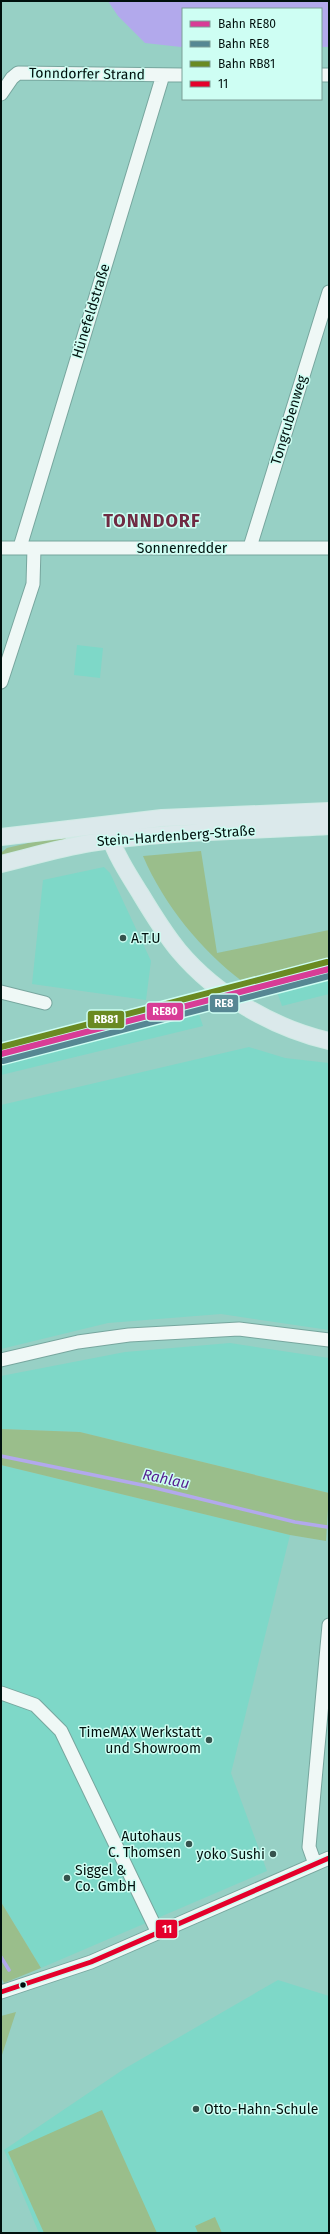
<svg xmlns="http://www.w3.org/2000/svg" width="330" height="2234" viewBox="0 0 330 2234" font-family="'Fira Sans',sans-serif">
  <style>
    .built { fill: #7ed8c8 }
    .green { fill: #9abe8b }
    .water { fill: #b2a9ec }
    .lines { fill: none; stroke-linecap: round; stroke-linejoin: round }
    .stream { stroke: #b2a9ec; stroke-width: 3.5 }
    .minor-casing { stroke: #77a69e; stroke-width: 15 }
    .major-casing { stroke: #d0eae5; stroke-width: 18 }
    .minor { stroke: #eff8f6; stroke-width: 13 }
    .major { stroke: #dbe9eb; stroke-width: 16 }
    .bus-1-casing { stroke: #cefef3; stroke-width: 8 }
    .bus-1 { stroke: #e4002b; stroke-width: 5 }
    .rail-1-casing { stroke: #cefef3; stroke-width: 9 }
    .rail-2-casing { stroke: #cefef3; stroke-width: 9 }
    .rail-3-casing { stroke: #cefef3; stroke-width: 9 }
    .rail-1 { stroke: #d83c96; stroke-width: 6 }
    .rail-2 { stroke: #568793; stroke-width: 6 }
    .rail-3 { stroke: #6a8a22; stroke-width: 6 }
    .poi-dot { fill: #35534d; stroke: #cefef3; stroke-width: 1.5 }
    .bus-dot { fill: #00100d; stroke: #cefef3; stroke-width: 1.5 }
    .labels { text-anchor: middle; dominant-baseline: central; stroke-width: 3; stroke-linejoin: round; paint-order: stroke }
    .street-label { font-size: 14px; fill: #00100d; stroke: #cefef3 }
    .poi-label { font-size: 14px; fill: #00100d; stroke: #cefef3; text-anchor: start }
    .water-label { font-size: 15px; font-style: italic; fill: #561d90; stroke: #cefef3 }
    .district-label { font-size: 18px; font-weight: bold; letter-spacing: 1px; fill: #6f2b43; stroke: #cefef3 }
    .line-badge { stroke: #cefef3; stroke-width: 1.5 }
    .badge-label { font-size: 11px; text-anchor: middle; font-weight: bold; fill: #fff }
  </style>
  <rect width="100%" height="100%" fill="#97d0c5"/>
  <path class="built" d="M77 645 103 648 100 678 74 675Z
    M104 867 110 873 151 961 146 1000 32 984 43 880Z
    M329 960V994L282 1006 271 975Z
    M193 996 203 1026 1 1075V1047Z
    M249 1047 285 1058 329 1063V1330L221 1314 108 1323 1 1349V1105Z
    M230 1343 329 1358V1493L80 1432 1 1429V1376L125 1352Z
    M1 1465 290 1535 231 1773 267 1871 41 1968 1 1902Z
    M278 1980 329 1996V2233H39L4 2150 124 2069Z"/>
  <path class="green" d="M95 832V835L1 857 2 852 7 848 71 833Z
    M201 851 217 953 329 930V960L243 982C201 950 164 905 143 856Z
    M1 1429 80 1432 329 1493 326 1541 290 1535 1 1465Z
    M1 1902 41 1968 4 1983 1 1977Z
    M16 2012 1 2058V2016Z
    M102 2110 157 2233H44L8 2152Z
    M215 2217 222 2233H198L195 2226Z"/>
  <path class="water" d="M108 1H329V47H321V9H183V46L181 47 145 43 118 16Z"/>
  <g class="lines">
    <path class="stream" d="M1 1456 147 1486 295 1522 327 1527
      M1 1957 9 1970"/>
    <defs>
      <path id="minor" d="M321 75H329
        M1 94 12 78 18 73 183 75
        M20 547 163 75
        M250 547 329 292
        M1 548H329
        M1 682 33 584 34 548
        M1 992 45 1003
        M1 1360 78 1342 129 1335 239 1329 329 1340
        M1 1693 35 1705 61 1731 158 1933
        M315 1864 309 1847 329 1625
        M1 1992 91 1962 329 1858"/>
      <path id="major" d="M108 831C114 852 128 874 140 893 152 913 164 933 179 951 216 995 273 1028 329 1041
        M1 837 162 818 329 811
        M1 864C30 857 60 848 90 843 168 831 249 831 329 826"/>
    </defs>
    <use href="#minor" class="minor-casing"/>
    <use href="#major" class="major-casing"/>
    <use href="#minor" class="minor"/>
    <use href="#major" class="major"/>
    <defs>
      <path id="bus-1" d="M1 1992 91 1962 329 1858"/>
    </defs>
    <use href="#bus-1" class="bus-1-casing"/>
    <use href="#bus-1" class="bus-1"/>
    <defs>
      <path id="rail-1" d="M1 1054 329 969"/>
      <path id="rail-2" d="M3 1061 329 976"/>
      <path id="rail-3" d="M1 1047 327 962"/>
    </defs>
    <use href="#rail-1" class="rail-1-casing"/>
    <use href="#rail-2" class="rail-2-casing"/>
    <use href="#rail-3" class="rail-3-casing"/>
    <use href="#rail-1" class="rail-1"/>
    <use href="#rail-2" class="rail-2"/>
    <use href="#rail-3" class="rail-3"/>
  </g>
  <g class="poi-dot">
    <circle cx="123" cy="938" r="4"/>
    <circle cx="209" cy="1740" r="4"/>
    <circle cx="189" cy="1844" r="4"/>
    <circle cx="273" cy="1854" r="4"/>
    <circle cx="67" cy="1878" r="4"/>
    <circle cx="196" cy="2109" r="4"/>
  </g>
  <circle class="bus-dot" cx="23" cy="1985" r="3.5"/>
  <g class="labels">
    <g class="street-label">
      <text transform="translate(87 74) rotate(1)">Tonndorfer Strand</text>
      <text transform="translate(91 311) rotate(-73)">Hünefeldstraße</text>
      <text transform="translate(289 420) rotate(-73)">Tongrubenweg</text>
      <text x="182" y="548">Sonnenredder</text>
      <text transform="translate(176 836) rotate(-4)">Stein-Hardenberg-Straße</text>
    </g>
    <g class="poi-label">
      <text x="131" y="938">A.T.U</text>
      <text x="201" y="1732" text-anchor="end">TimeMAX Werkstatt<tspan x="201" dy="16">und Showroom</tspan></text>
      <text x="181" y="1836" text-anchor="end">Autohaus<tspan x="181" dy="16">C. Thomsen</tspan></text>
      <text x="265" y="1854" text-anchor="end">yoko Sushi</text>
      <text x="75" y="1870">Siggel &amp;<tspan x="75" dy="16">Co. GmbH</tspan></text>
      <text x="204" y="2109">Otto-Hahn-Schule</text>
    </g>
    <g class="water-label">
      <text transform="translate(166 1479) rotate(12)">Rahlau</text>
    </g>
    <g class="district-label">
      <text x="152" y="521">TONNDORF</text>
    </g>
  </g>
  <g class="line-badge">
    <rect x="209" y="994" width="30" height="19" rx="4" fill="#568793"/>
    <rect x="146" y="1002" width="38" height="19" rx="4" fill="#d83c96"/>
    <rect x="87" y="1010" width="38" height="19" rx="4" fill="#6a8a22"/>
    <rect x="155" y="1919" width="23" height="20" rx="4" fill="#e4002b"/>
  </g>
  <g class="badge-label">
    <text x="224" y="1007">RE8</text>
    <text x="165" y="1015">RE80</text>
    <text x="106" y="1023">RB81</text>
    <text x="167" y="1933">11</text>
  </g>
  <rect width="330" height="2234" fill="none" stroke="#00100d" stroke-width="4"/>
  <rect x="182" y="8" width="140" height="92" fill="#cefef3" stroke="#7c9f97"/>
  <rect x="190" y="21" width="20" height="6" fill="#d83c96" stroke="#7c9f97"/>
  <text x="218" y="28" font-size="12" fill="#00100d">Bahn RE80</text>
  <rect x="190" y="41" width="20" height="6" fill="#568793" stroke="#7c9f97"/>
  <text x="218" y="48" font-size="12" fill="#00100d">Bahn RE8</text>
  <rect x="190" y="61" width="20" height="6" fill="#6a8a22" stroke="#7c9f97"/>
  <text x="218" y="68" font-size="12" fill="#00100d">Bahn RB81</text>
  <rect x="190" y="81" width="20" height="6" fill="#e4002b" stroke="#7c9f97"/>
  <text x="218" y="88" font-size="12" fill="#00100d">11</text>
</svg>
